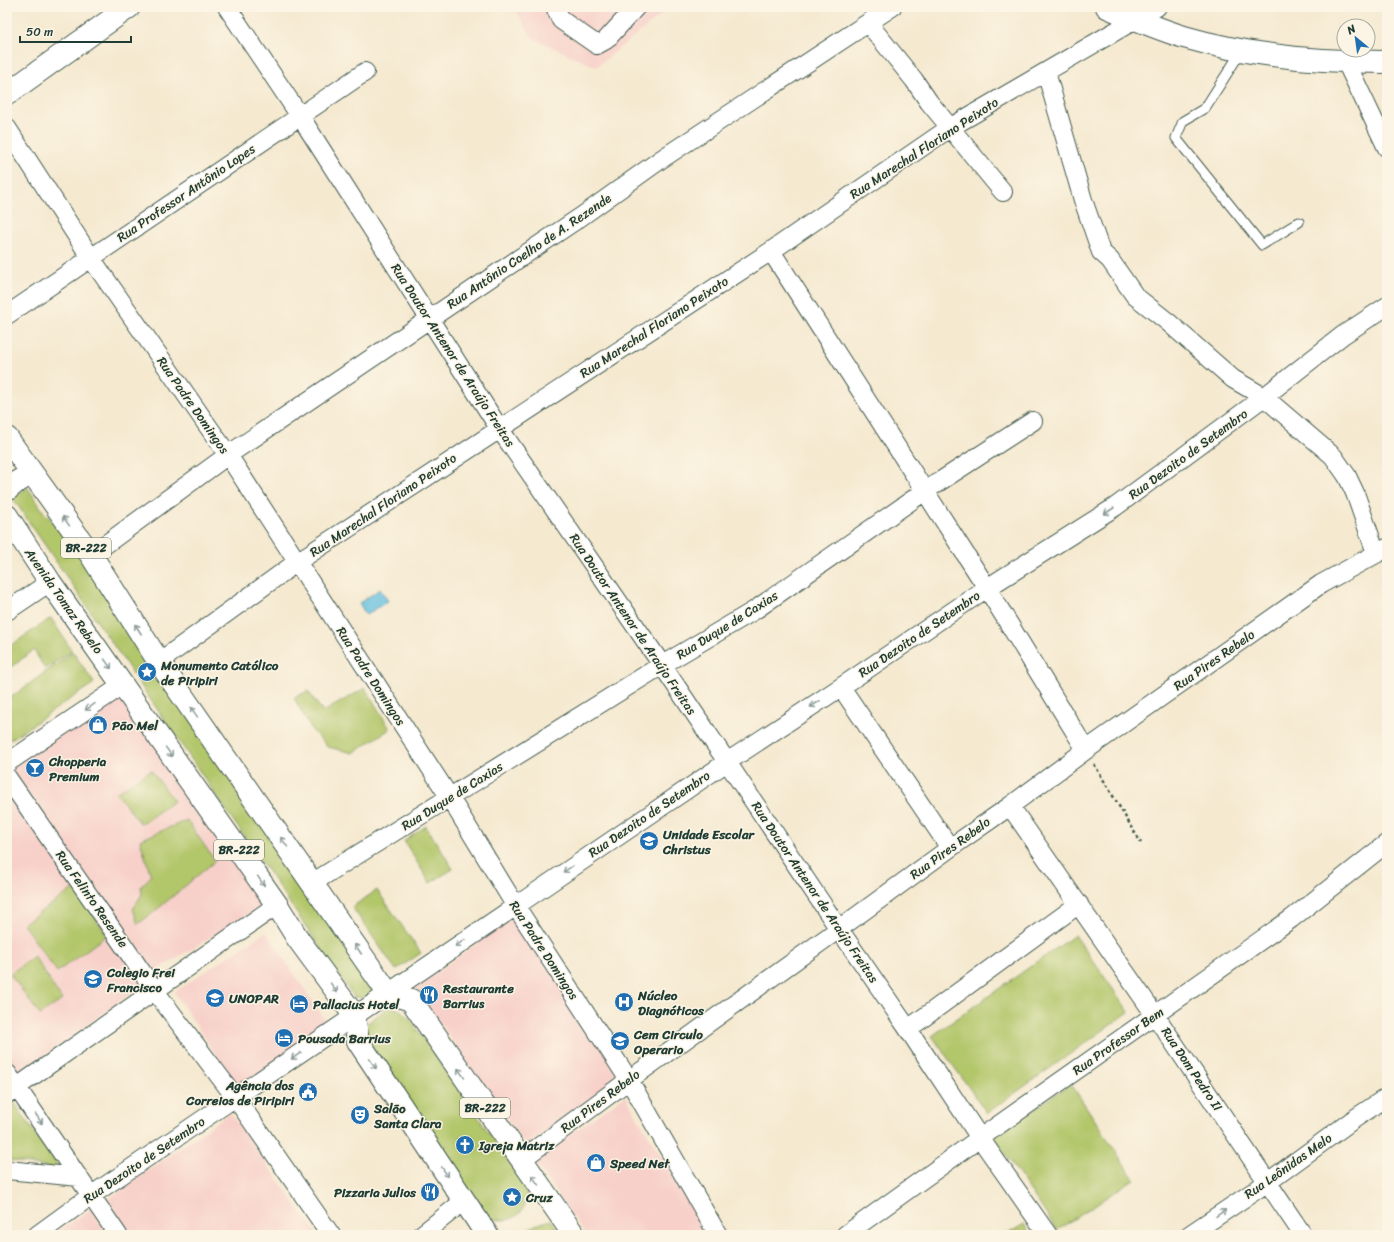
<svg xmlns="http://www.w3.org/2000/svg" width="1394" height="1242" viewBox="0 0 1394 1242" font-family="Sriracha,sans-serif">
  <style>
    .built { fill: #f7d0c9 }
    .green { fill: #b2c66a; stroke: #68824f }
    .water { fill: #62bfe0; stroke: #407e8a }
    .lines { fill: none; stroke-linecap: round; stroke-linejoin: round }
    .service-casing { stroke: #3f574b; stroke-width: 11 }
    .minor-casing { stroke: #3f574b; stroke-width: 20 }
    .secondary-casing { stroke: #3f574b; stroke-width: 24 }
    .primary-casing { stroke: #3f574b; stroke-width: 24 }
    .path { stroke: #3f574b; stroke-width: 2.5; stroke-dasharray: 3 3; stroke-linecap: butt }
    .service { stroke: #fff; stroke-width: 9 }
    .minor { stroke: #fff; stroke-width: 18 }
    .secondary { stroke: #fff; stroke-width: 22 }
    .primary { stroke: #fff; stroke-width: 22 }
    .oneway { stroke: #8f9e9a }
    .labels { text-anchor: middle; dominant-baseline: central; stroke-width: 3; stroke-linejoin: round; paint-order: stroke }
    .shield { fill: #fcf5e5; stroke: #617469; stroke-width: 1 }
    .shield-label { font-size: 12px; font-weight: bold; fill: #1f3d34 }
    .street-label { font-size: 13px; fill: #1f3d34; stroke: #fcf5e5 }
    .poi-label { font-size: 13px; font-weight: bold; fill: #1f3d34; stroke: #fcf5e5; text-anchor: start }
  </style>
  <rect width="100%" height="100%" fill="#fcf5e5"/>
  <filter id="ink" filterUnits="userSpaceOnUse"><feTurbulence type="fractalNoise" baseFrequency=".025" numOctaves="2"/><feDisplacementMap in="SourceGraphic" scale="8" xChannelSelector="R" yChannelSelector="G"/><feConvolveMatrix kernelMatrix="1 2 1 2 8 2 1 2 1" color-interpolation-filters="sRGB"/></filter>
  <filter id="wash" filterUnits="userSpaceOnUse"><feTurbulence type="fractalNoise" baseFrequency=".012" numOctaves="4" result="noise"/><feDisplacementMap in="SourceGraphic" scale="16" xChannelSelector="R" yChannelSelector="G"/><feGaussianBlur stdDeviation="0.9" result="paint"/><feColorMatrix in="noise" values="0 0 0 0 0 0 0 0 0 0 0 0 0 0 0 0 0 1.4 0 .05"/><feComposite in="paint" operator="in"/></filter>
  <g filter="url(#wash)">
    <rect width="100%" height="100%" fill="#f5e9d0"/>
    <path class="built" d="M514 7H671L596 67 533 38Z
      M122 694 264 905 155 971 10 768Z
      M7 792 144 984 20 1074 7 1054Z
      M515 916 621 1077 526 1146 415 988Z
      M266 932 328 1024 238 1088 174 992Z
      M625 1096 708 1235H586L533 1160Z
      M230 1113 318 1235H132L108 1199Z
      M90 1209 108 1235H54Z"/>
    <path class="green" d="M28 488 45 514 61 528 373 984 371 998 354 997 12 497Z
      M51 618 72 651 45 669 34 650 7 670V648Z
      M73 652 94 683 7 742V700Z
      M365 688 390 729 353 753 328 747 311 729 294 698 308 691 323 712Z
      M151 770 174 801 141 824 116 793Z
      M187 820 215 861 154 912 138 924 133 909 142 894 141 886 151 876 140 840Z
      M426 826 453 869 430 883 404 841Z
      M75 888 107 935 57 972 23 924Z
      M377 890 421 953 396 970 352 907Z
      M1075 935 1129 1012 987 1113 932 1036Z
      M34 956 62 1000 40 1015 10 974Z
      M388 1007C398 1008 402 1010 409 1018L527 1187C528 1203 522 1220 503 1220 500 1220 496 1220 494 1219 486 1215 481 1206 476 1200L362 1040 364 1026Z
      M1071 1084 1134 1179 1057 1230 993 1136Z
      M13 1101 61 1170 7 1160V1105Z
      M551 1220 562 1235H515L538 1224Z
      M1024 1224 1031 1235H1006Z"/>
    <path class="water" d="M380 589 388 601 366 615 359 603Z"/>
  </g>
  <g filter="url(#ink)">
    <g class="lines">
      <defs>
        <path id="service" d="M1242 50 1205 108 1183 121 1176 138 1262 245 1299 222"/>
        <path id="minor" d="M227 7 300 116 499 428 662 665 839 929 908 1029 980 1138 1048 1235
          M555 7 561 20 597 45 606 40 636 7
          M868 23 914 80 929 102 1003 192
          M1346 62 1387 148
          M1046 72 1083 200 1101 252 1110 260 1135 296 1168 322 1233 379 1264 397 1333 456 1347 476 1355 493 1376 553
          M7 128 91 258 228 455 450 798 515 905 629 1080 718 1235
          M771 251 987 588 1086 750
          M7 315 365 72
          M91 555 228 455 582 216 660 160 892 7
          M7 611 50 582
          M159 662 297 562 771 251 951 127 1157 7
          M841 687 950 848
          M7 763 123 685
          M7 777 155 991 235 1097 331 1235
          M1010 806 1155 1015 1303 1235
          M312 883 662 665 755 610 925 491 1033 421
          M908 1029 1079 904
          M7 1073 118 1235
          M7 1094 277 905
          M521 1160 629 1080 839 929 950 848 1010 806 1086 750 1321 584 1387 548
          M7 1170 79 1177
          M37 1235 92 1195 727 762 841 687 987 588 1115 507 1264 397 1343 335 1387 306
          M421 1235 464 1201
          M845 1235 980 1138 1291 919 1387 843
          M1189 1235 1268 1182 1354 1119 1387 1097"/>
        <path id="secondary" d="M1107 7C1132 18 1158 29 1184 37 1249 56 1319 62 1387 62"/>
        <path id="primary" d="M7 94 129 7
          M7 438 91 555 159 662 388 993 411 1000 574 1235
          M7 490 15 483 31 474
          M7 516 50 582 277 905 298 939 354 1015 358 1041 487 1235"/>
      </defs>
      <use href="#service" class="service-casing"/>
      <use href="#minor" class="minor-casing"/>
      <use href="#secondary" class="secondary-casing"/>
      <use href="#primary" class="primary-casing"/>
      <path class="path" d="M1094 764 1141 843"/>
      <use href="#service" class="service"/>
      <use href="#minor" class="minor"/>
      <use href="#secondary" class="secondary"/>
      <use href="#primary" class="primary"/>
    </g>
    <defs><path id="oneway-shaft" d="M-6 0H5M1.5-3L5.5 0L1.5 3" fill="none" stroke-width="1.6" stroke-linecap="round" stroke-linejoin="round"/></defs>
    <g class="oneway">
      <use href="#oneway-shaft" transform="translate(1109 511) rotate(147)"/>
      <use href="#oneway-shaft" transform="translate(66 521) rotate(-126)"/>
      <use href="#oneway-shaft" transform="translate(138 629) rotate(-123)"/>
      <use href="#oneway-shaft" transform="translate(108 664) rotate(55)"/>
      <use href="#oneway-shaft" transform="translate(815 704) rotate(147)"/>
      <use href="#oneway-shaft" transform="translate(90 707) rotate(146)"/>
      <use href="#oneway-shaft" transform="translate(194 712) rotate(-125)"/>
      <use href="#oneway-shaft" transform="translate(169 752) rotate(55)"/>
      <use href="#oneway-shaft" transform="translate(284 842) rotate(-125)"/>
      <use href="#oneway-shaft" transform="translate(568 869) rotate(146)"/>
      <use href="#oneway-shaft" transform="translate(261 881) rotate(55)"/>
      <use href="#oneway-shaft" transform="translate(460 943) rotate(145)"/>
      <use href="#oneway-shaft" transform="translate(358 949) rotate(-124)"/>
      <use href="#oneway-shaft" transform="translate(334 988) rotate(54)"/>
      <use href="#oneway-shaft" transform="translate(296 1056) rotate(146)"/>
      <use href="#oneway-shaft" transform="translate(373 1064) rotate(56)"/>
      <use href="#oneway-shaft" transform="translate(461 1073) rotate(-125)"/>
      <use href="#oneway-shaft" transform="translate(39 1119) rotate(56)"/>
      <use href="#oneway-shaft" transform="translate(445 1172) rotate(56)"/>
      <use href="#oneway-shaft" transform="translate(535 1180) rotate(-125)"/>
      <use href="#oneway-shaft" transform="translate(1221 1213) rotate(-35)"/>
    </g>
  </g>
  <defs>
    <symbol id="sight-disc" viewBox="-11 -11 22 22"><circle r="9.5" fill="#1f6fb2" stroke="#fcf5e5"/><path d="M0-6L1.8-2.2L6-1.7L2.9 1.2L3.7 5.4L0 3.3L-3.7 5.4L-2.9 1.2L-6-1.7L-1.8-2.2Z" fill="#fff"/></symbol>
    <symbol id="shop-disc" viewBox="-11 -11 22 22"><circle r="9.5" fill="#1f6fb2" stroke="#fcf5e5"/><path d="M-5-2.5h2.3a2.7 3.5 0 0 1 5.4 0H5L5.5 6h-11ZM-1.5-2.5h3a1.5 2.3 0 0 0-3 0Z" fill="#fff"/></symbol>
    <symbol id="bar-disc" viewBox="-11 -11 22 22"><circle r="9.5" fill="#1f6fb2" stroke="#fcf5e5"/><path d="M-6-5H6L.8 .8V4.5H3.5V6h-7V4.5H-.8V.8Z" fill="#fff"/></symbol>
    <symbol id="school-disc" viewBox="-11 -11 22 22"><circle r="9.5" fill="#1f6fb2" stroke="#fcf5e5"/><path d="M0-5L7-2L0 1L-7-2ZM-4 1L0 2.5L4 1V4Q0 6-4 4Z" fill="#fff"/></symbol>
    <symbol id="restaurant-disc" viewBox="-11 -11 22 22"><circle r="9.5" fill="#1f6fb2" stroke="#fcf5e5"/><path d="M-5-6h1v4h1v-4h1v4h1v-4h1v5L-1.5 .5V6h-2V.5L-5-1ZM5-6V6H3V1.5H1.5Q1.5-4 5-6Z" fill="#fff"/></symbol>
    <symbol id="university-disc" viewBox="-11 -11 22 22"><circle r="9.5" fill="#1f6fb2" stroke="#fcf5e5"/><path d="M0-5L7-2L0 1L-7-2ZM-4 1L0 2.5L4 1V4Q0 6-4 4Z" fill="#fff"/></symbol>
    <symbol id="hospital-disc" viewBox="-11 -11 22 22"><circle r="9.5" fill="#1f6fb2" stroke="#fcf5e5"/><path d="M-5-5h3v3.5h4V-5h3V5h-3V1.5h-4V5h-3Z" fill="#fff"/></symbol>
    <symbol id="hotel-disc" viewBox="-11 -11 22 22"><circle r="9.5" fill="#1f6fb2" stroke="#fcf5e5"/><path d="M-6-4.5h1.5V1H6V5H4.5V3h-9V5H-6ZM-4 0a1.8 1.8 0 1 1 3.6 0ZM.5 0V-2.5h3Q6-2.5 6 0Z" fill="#fff"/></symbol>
    <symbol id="civic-disc" viewBox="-11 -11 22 22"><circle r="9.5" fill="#1f6fb2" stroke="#fcf5e5"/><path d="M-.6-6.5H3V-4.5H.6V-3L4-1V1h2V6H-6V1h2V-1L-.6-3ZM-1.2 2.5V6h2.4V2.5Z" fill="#fff"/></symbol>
    <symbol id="theatre-disc" viewBox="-11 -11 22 22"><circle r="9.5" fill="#1f6fb2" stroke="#fcf5e5"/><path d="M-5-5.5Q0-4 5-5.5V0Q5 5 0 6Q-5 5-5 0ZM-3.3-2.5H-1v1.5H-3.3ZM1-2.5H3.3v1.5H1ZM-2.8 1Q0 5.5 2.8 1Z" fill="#fff"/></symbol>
    <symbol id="church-disc" viewBox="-11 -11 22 22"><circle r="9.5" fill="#1f6fb2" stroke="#fcf5e5"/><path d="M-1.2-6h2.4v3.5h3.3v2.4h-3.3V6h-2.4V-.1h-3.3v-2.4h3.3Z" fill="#fff"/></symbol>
  </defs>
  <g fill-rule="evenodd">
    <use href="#sight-disc" x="136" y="661" width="22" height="22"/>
    <use href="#shop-disc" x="87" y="714" width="22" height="22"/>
    <use href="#bar-disc" x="24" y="757" width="22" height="22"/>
    <use href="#school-disc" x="638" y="830" width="22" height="22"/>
    <use href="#school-disc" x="82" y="968" width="22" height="22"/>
    <use href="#restaurant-disc" x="418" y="984" width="22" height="22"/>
    <use href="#university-disc" x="204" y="987" width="22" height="22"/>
    <use href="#hospital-disc" x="613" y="991" width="22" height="22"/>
    <use href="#hotel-disc" x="288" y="993" width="22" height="22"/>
    <use href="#hotel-disc" x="273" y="1027" width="22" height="22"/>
    <use href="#school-disc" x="609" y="1030" width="22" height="22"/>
    <use href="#civic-disc" x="297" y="1081" width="22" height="22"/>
    <use href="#theatre-disc" x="349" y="1104" width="22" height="22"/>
    <use href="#church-disc" x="454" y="1134" width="22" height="22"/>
    <use href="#shop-disc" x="585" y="1152" width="22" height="22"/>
    <use href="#restaurant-disc" x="419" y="1181" width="22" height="22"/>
    <use href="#sight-disc" x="501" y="1186" width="22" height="22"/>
  </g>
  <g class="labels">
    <g class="shield">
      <rect x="61" y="538" width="50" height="20" rx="3"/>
      <rect x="214" y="840" width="50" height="20" rx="3"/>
      <rect x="460" y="1098" width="50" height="20" rx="3"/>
    </g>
    <g class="shield-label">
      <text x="86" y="548">BR-222</text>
      <text x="239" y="850">BR-222</text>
      <text x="485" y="1108">BR-222</text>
    </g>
    <g class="street-label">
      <text transform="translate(924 148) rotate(-33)">Rua Marechal Floriano Peixoto</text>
      <text transform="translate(186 193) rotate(-34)">Rua Professor Antônio Lopes</text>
      <text transform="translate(529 251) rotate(-34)">Rua Antônio Coelho de A. Rezende</text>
      <text transform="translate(654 327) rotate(-33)">Rua Marechal Floriano Peixoto</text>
      <text transform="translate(453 355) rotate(57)">Rua Doutor Antenor de Araújo Freitas</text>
      <text transform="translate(193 405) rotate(55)">Rua Padre Domingos</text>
      <text transform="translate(1188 454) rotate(-36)">Rua Dezoito de Setembro</text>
      <text transform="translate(383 505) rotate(-34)">Rua Marechal Floriano Peixoto</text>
      <text transform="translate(64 601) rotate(55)">Avenida Tomaz Rebelo</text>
      <text transform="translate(633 624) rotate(56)">Rua Doutor Antenor de Araújo Freitas</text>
      <text transform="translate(727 625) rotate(-32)">Rua Duque de Caxias</text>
      <text transform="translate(919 634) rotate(-34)">Rua Dezoito de Setembro</text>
      <text transform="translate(1214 660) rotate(-35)">Rua Pires Rebelo</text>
      <text transform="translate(371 676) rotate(57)">Rua Padre Domingos</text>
      <text transform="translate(452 796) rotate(-32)">Rua Duque de Caxias</text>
      <text transform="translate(649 814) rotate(-34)">Rua Dezoito de Setembro</text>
      <text transform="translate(950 848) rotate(-36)">Rua Pires Rebelo</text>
      <text transform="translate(815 892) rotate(56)">Rua Doutor Antenor de Araújo Freitas</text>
      <text transform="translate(92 899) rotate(55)">Rua Felinto Resende</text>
      <text transform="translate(544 950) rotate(57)">Rua Padre Domingos</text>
      <text transform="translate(1118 1041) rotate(-35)">Rua Professor Bem</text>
      <text transform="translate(1192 1069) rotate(56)">Rua Dom Pedro II</text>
      <text transform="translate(600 1101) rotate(-37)">Rua Pires Rebelo</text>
      <text transform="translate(144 1160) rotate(-34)">Rua Dezoito de Setembro</text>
      <text transform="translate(1288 1166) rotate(-35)">Rua Leônidas Melo</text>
    </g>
    <g class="poi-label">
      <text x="161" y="665">Monumento Católico<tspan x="161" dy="15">de Piripiri</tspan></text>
      <text x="112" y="725">Pão Mel</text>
      <text x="49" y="761">Chopperia<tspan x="49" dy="15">Premium</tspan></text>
      <text x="663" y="834">Unidade Escolar<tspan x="663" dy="15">Christus</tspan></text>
      <text x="107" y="972">Colegio Frei<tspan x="107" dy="15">Francisco</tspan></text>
      <text x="443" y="988">Restaurante<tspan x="443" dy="15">Barrius</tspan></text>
      <text x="638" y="995">Núcleo<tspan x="638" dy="15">Diagnóticos</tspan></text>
      <text x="229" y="998">UNOPAR</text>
      <text x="313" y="1004">Pallacius Hotel</text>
      <text x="634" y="1034">Cem Circulo<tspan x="634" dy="15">Operario</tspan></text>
      <text x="298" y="1038">Pousada Barrius</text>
      <text x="294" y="1085" text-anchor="end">Agência dos<tspan x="294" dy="15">Correios de Piripiri</tspan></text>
      <text x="374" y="1108">Salão<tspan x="374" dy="15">Santa Clara</tspan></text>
      <text x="479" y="1145">Igreja Matriz</text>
      <text x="610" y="1163">Speed Net</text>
      <text x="416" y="1192" text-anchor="end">Pizzaria Julios</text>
      <text x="526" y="1197">Cruz</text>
    </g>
  </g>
  <rect width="1394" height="1242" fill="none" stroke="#fcf5e5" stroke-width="24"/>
  <g transform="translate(1356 38) rotate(331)"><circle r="19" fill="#fcf5e5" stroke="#a4ab9e"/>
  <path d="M0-3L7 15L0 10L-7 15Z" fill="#1f6fb2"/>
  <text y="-6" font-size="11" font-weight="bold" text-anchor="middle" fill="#1f3d34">N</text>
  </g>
  <path d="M20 36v6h111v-6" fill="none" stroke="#1f3d34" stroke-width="2"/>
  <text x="26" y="36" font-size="12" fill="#1f3d34" stroke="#fcf5e5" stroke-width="3" paint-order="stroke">50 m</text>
</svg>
